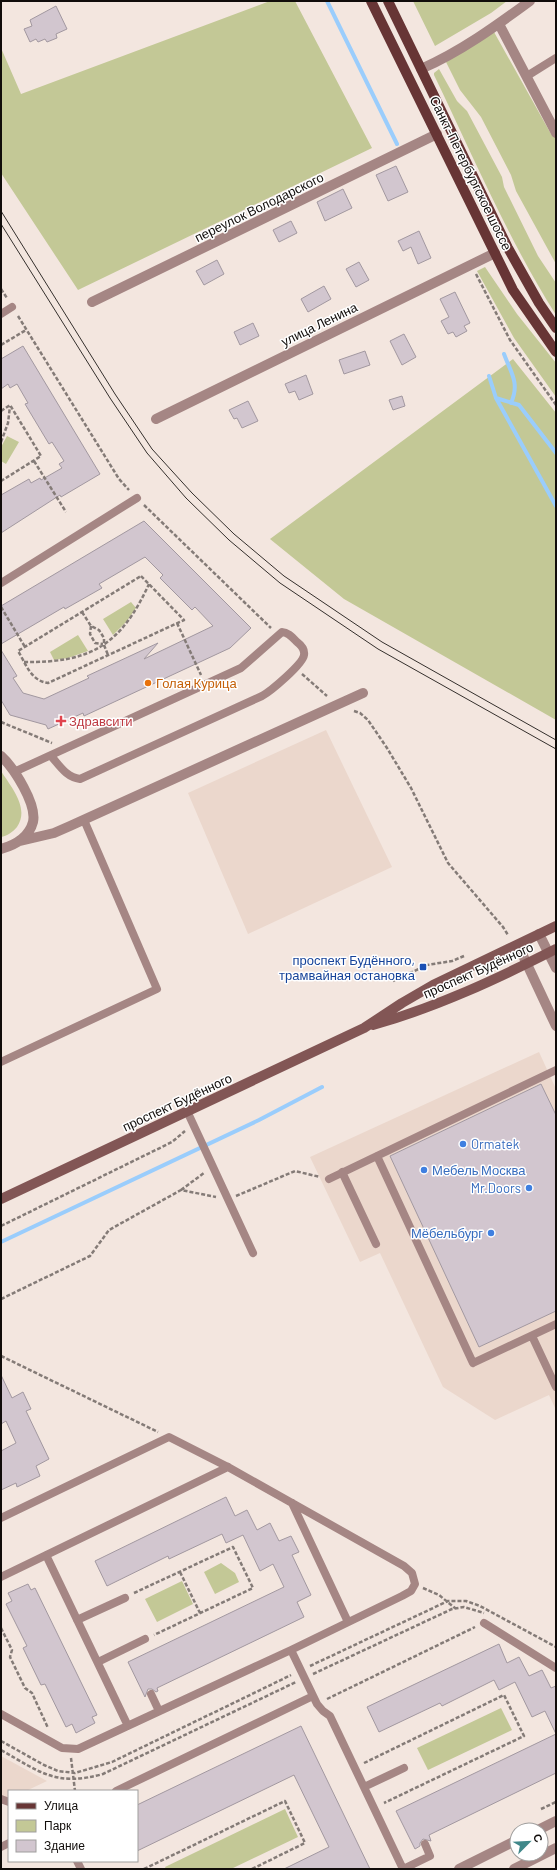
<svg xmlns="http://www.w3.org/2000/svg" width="557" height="1870" viewBox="0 0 557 1870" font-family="Barlow,sans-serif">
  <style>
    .built { fill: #ebd7cc }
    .green { fill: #c3c896 }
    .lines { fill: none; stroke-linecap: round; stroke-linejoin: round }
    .stream { stroke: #9acdfc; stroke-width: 4 }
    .building { fill: #d2c6cf; stroke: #a298a0 }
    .path { stroke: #847b77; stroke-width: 2.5; stroke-dasharray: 4 2; stroke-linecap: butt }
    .lane { stroke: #a58684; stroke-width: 8 }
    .street { stroke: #a58684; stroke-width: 10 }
    .secondary { stroke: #825655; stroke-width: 10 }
    .primary { stroke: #673535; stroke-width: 10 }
    .tram { stroke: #342f2c; stroke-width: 1 }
    .food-dot { fill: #e8710a; stroke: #fff; stroke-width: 1.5 }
    .health-dot { fill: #e0444e; stroke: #fff; stroke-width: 1.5 }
    .transit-dot { fill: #1a4fb4; stroke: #fff; stroke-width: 1.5 }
    .shop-dot { fill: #3f7fe0; stroke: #fff; stroke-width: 1.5 }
    .labels { text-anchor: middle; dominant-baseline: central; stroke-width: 3; stroke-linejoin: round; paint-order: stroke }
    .street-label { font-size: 13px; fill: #100c0a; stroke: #fff }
    .food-label { font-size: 13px; fill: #c56008; stroke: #fff; text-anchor: start }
    .health-label { font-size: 13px; fill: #be3a42; stroke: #fff; text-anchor: start }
    .transit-label { font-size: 13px; fill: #164399; stroke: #fff; text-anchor: end }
    .shop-label { font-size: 13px; fill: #366cbe; stroke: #fff; text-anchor: start }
  </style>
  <rect width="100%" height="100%" fill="#f3e6df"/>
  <path class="built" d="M326 730 392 867 248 934 188 793Z
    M539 1052 556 1089V1410L549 1395 495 1420 443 1387 380 1253 360 1262 310 1157Z
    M1 1756 47 1781 26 1791H9V1799L1 1803Z"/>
  <path class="green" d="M270 1H295L372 148 78 290 1 173V48L21 94Z
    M413 1H507L491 13 435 46Z
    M494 32 551 134 556 138V264L516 191 511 175 481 117 460 90 446 62Z
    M439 69 457 101 467 111 502 177 504 187 538 256 556 283V315C508 239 473 156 434 75V73Z
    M485 267 517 314 556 363V397L514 338 477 271Z
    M513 359 556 413V720L344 599 270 539Z
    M7 436 19 442 6 464 1 461V447Z
    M131 602 136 608 127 621 113 635 103 619Z
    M78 635 88 651 68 658 54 660 50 652Z
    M1 771C11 787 30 808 17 827 13 832 7 836 1 837Z
    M221 1563 235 1573 239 1582 215 1594 204 1572Z
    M182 1581 193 1604 157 1622 145 1599Z
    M501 1708 512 1730 428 1770 417 1748Z
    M285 1809 298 1837 231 1869H166L165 1867Z"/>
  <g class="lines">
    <path class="stream" d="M327 1 397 144
      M504 354C511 373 520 383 511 403
      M489 376 496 398 556 506
      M496 398 519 405 556 453
      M1 1242 259 1120 322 1087"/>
  </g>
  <path class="building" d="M56 6 67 29 56 34 57 38 47 42 45 39 38 42 36 39 30 42 24 29 32 26 30 20Z
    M396 166 408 192 388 201 376 175Z
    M343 189 352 208 325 221 317 202Z
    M291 221 297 233 279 242 273 230Z
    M419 231 431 258 418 264 411 247 403 251 398 241Z
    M217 260 224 274 204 285 196 271Z
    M359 262 369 280 356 287 346 269Z
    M324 286 331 299 308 312 301 299Z
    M455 292 470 323 464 326 467 331 456 337 453 332 448 334 441 321 449 317 440 299Z
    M253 323 259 336 240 345 234 332Z
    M404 334 416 357 402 365 390 341Z
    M23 346 100 474 61 497 60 495 1 533V495L29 479 31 483 40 478 41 480 62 468 59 464 64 461 52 442 49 444 25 404 28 403 17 384 10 388 8 384 1 389V359Z
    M365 351 370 365 344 374 339 360Z
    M306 375 313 394 299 400 295 391 289 393 285 384Z
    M402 396 405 406 393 410 389 400Z
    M248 401 258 421 242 428 237 418 234 419 229 410Z
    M144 521 251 628 230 648 84 716 83 713 48 729 46 725 10 715 1 700V650L17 676 13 678 23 693 44 699 89 678 87 676 158 643 144 659 213 626 195 607 192 610 160 578 163 575 145 557 99 584 102 588 65 609 64 607 1 644V606Z
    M541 1084 556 1115V1311L479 1347 390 1156Z
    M1 1375 12 1398 23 1392 31 1409 26 1411 49 1459 36 1466 40 1476 17 1487 16 1483 1 1490V1451L16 1443 6 1421 1 1424Z
    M226 1497 235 1516 247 1510 257 1530 270 1523 279 1541 291 1536 299 1552 292 1555 311 1595 297 1602 304 1617 157 1688 158 1691 156 1692 152 1689H148L145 1697 128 1662 284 1587 273 1564 260 1571 243 1535 226 1543 222 1534 169 1559 168 1556 107 1586 95 1561Z
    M28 1584 31 1590 35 1588 97 1715 92 1717 95 1723 76 1733 72 1724 66 1727 45 1684 41 1685 23 1648 27 1646 6 1604 12 1601 8 1593Z
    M499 1644 507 1663 519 1657 529 1676 542 1670 551 1688 556 1686V1734L545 1711 532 1717 515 1682 499 1690 494 1680 442 1706 440 1703 379 1732 367 1707Z
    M301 1726 370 1869H284L329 1847 294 1775 137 1851V1805Z
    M556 1734V1773L429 1835 431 1841 423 1839 420 1843V1846L415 1849 396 1811Z"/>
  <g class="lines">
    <path class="path" d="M476 274 510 340 556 405
      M1 289 7 298
      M18 316 119 479 129 490
      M1 345 26 330
      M1 411 10 405 41 456 1 481
      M1 442 8 423 10 406
      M34 461 66 512
      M144 505 271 628
      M141 576 184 620 48 683C31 681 26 664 18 651Z
      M1 607 25 647
      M82 612 91 626 99 630 104 638V645L108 655
      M177 623 201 675
      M91 626 90 634 95 643 103 644
      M24 662C91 663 121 645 149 584
      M302 674 327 696
      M354 711 360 713 368 720 387 748 411 788 448 863 503 927 508 935
      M1 722 52 743
      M393 981 427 965 452 961 464 956
      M181 1190 204 1173
      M236 1196 295 1171 320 1177
      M1 1226 172 1142 185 1131
      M1 1299 90 1256 109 1230 181 1190 216 1197
      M1 1356 158 1432
      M180 1572 200 1613
      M423 1588 439 1595 455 1608
      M134 1593 233 1547 253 1588 154 1635
      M1 1628 12 1650 10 1657 25 1688 32 1693 48 1728
      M310 1666 448 1601H466L480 1606 556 1647
      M313 1674 452 1609 464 1607 484 1613
      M327 1699 475 1627
      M1 1741 44 1765 58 1771 75 1773 112 1762 291 1675
      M1 1750C40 1772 56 1787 103 1774L296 1682
      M71 1758 75 1791
      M364 1763 504 1695 524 1736 384 1803
      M541 1809 556 1802
      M144 1869 285 1801 305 1843 252 1869"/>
    <path class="lane" d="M527 76 556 58
      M1 314 12 307
      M1 583 137 498
      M14 772 241 668 282 632C288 632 293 638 297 642 301 645 305 649 304 655 303 664 271 691 262 696L80 779C66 777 60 766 51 756
      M1 1062 157 989 84 820
      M187 1111 253 1253
      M377 1156 473 1363 556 1324
      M342 1172 376 1244
      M329 1179 556 1070
      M532 1336 556 1387
      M292 1503 348 1622
      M1 1518 169 1437 228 1467 404 1566 412 1573 415 1584 411 1591 402 1596 291 1650 78 1749 62 1748 1 1714
      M46 1555 128 1726
      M1 1577 228 1467
      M77 1620 125 1598
      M484 1623 556 1668
      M291 1650 317 1704 323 1711 330 1716 403 1869
      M98 1662 145 1639
      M151 1694 159 1711
      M364 1787 404 1768
      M116 1791 313 1696
      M1 1799 9 1802
      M1 1847 9 1843
      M77 1861 81 1869
      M403 1869 430 1856 425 1844"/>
    <path class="street" d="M499 24 556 133
      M421 69C460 52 496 26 530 1
      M92 302 437 134
      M156 419 495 253
      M1 756C14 768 37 804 33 822 29 837 15 845 1 849
      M20 841 54 833 70 826 363 693
      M539 934 556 968
      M518 945 556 1026
      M538 1830 556 1821
      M459 1869 517 1840
      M514 1869 556 1848"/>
    <path class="secondary" d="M373 1025C437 1007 497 979 556 949
      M1 1199 364 1028 402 1003 433 985 556 926"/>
    <path class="primary" d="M371 1 513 290 556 352
      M388 1 508 248 539 303 556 328"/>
    <path class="tram" d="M1 211 115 394 152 449 192 493 234 534 284 576 382 642 556 740
      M1 224 110 398 147 453 186 498 229 540 280 583 378 649 556 749"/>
  </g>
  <circle class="food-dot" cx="148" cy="683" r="4"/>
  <path class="health-dot" d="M59 715h4v4h4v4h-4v4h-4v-4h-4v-4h4z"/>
  <rect class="transit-dot" x="419" y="963" width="8" height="8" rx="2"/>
  <g class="shop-dot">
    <circle cx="463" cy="1144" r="4"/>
    <circle cx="424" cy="1170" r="4"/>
    <circle cx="529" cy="1188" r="4"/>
    <circle cx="491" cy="1233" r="4"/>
  </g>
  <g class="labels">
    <g class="street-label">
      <text transform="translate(471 173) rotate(64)">Санкт-Петербургское шоссе</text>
      <text transform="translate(259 207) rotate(-26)">переулок Володарского</text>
      <text transform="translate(319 324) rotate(-26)">улица Ленина</text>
      <text transform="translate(478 970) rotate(-24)">проспект Будённого</text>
      <text transform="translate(177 1102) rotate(-25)">проспект Будённого</text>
    </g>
    <g class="food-label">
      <text x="156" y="683">Голая Курица</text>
    </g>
    <g class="health-label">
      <text x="69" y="721">Здравсити</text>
    </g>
    <g class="transit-label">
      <text x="415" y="960">проспект Будённого,<tspan x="415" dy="15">трамвайная остановка</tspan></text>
    </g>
    <g class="shop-label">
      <text x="471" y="1144">Ormatek</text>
      <text x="432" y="1170">Мебель Москва</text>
      <text x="521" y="1188" text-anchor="end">Mr.Doors</text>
      <text x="483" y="1233" text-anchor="end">Мёбельбург</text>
    </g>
  </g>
  <rect width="557" height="1870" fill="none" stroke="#100c0a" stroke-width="4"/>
  <rect x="8" y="1790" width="130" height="72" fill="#ffffff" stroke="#9f9e9d"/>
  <rect x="16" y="1803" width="20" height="6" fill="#673535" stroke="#9f9e9d"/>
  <text x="44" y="1810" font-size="12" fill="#100c0a">Улица</text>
  <rect x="16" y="1820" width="20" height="12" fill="#c3c896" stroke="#9f9e9d"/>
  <text x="44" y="1830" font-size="12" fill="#100c0a">Парк</text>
  <rect x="16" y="1840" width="20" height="12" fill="#d2c6cf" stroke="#9f9e9d"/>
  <text x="44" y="1850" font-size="12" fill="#100c0a">Здание</text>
  <g transform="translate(529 1842) rotate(66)"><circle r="19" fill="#ffffff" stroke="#9f9e9d"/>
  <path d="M0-3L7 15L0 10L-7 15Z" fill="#40888a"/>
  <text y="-6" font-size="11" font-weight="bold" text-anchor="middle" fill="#100c0a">С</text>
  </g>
</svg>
